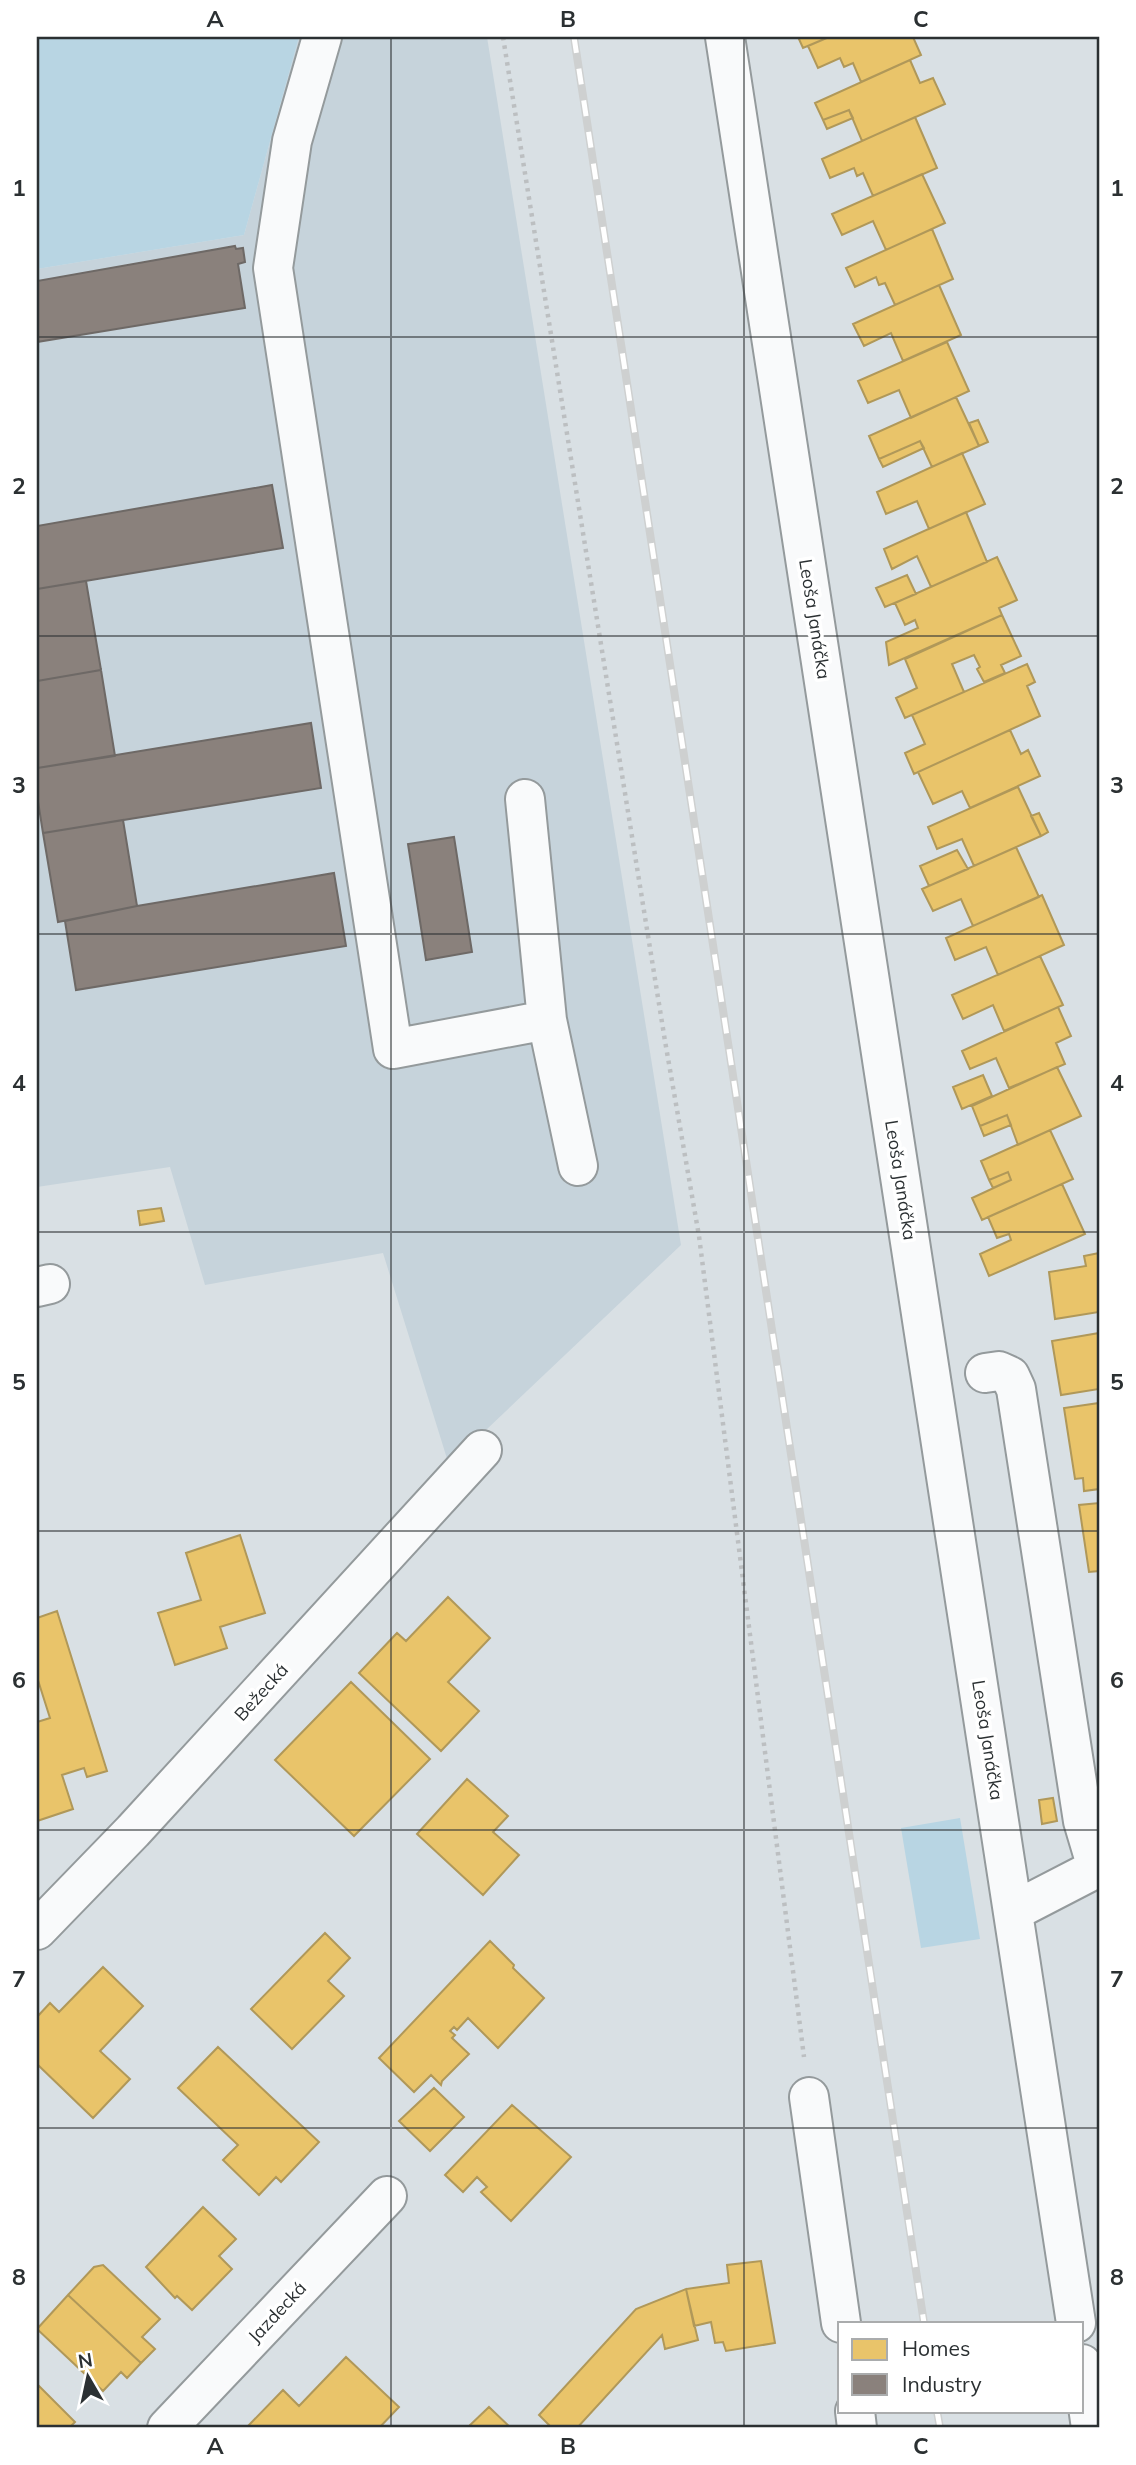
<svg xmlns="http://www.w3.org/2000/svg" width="1136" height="2465" viewBox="0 0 1136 2465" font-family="Mulish,sans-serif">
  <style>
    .built { fill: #c6d3db }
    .green { fill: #b8d5e3 }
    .homes { fill: #e9c46a; stroke: #b09859; stroke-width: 2 }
    .industry { fill: #8a817c; stroke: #6e6966; stroke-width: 2 }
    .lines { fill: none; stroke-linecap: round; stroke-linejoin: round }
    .minor-casing { stroke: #949a9c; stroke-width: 42 }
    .path { stroke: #bcbfc1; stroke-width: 4.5; stroke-dasharray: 3.5 5; stroke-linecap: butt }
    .minor { stroke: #f9fafb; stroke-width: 38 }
    .rail-casing { stroke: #ced0d0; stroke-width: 8 }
    .rail { stroke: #fff; stroke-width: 5; stroke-dasharray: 16; stroke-linecap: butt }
    .grid { fill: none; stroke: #2b3032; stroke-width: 2; stroke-opacity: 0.55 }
    .labels { text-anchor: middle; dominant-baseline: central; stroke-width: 7; stroke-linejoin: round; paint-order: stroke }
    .street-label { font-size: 18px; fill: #2b3032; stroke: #fff }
    .neatline { fill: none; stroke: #2b3032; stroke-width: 2.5 }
    .grid-label { font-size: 23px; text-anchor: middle; font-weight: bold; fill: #2b3032 }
  </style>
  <rect width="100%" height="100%" fill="#d9e0e4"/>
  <path class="built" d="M299 37H487L681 1245 449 1465 383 1253 205 1285 170 1167 37 1187V269L244 235Z"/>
  <path class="green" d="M37 37H299L244 235 37 269Z
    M960 1818 980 1939 921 1948 901 1828Z"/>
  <path class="homes" d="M798 37H829L803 48Z
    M829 37H913L921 55 861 82 853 63 844 67 840 58 818 68 808 46Z
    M910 60 920 83 933 78 945 104 862 141 849 110 823 120 815 103Z
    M849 110 853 118 827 129 823 120Z
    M915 117 937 168 873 196 863 173 857 176 854 168 830 178 822 159Z
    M922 174 945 223 886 250 873 221 842 235 832 214Z
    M932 229 953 279 895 305 885 283 879 285 876 277 855 287 846 268Z
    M939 285 961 335 903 361 891 333 864 346 853 324Z
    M947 342 969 391 911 418 899 390 868 403 858 381Z
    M956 397 979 446 932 467 920 441 879 459 869 436Z
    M978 420 988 442 979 446 969 423Z
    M920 441 924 448 883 467 879 459Z
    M962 453 985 504 929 529 917 501 886 514 877 492Z
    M966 512 987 562 931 587 917 556 892 569 884 549Z
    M997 557 1017 600 999 608 1002 615 889 665 886 642 918 628 915 620 905 625 895 603Z
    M907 575 916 594 885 607 876 588Z
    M1002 615 1021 656 1001 665 1005 673 984 682 977 669 980 667 974 655 952 664 964 692 905 718 896 698 917 688 905 659Z
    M1027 664 1035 682 1027 686 1040 716 914 774 905 753 925 744 912 715Z
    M1010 730 1021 754 1028 750 1040 776 970 808 962 791 933 804 918 772Z
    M1018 787 1041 836 974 866 962 839 937 849 928 827Z
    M1039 813 1048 832 1041 836 1031 816Z
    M1016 847 1039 897 973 926 961 899 933 911 922 889Z
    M957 850 968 869 929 886 920 866Z
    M1042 895 1064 945 998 975 986 947 955 960 946 938Z
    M1040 956 1063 1005 1004 1031 993 1005 963 1019 952 995Z
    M1058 1007 1071 1036 1056 1043 1065 1064 1009 1088 996 1058 970 1069 962 1051Z
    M1057 1067 1081 1116 1018 1145 1007 1115 980 1126 972 1106Z
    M983 1075 992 1096 962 1109 953 1087Z
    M1007 1115 1011 1125 984 1136 980 1126Z
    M1050 1130 1073 1179 982 1220 972 1198 1011 1180 1008 1172 989 1180 981 1161Z
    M1008 1172 1011 1180 993 1188 989 1180Z
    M1062 1184 1085 1234 989 1276 980 1254 1011 1240 1009 1234 997 1238 988 1217Z
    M161 1208 164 1221 140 1225 138 1211Z
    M1099 1253V1312L1055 1319 1049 1272 1086 1266 1084 1256Z
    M1099 1333V1389L1061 1395 1052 1341Z
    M1099 1403V1489L1084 1491 1083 1478 1075 1479 1064 1408Z
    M1099 1503V1571L1089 1572 1079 1505Z
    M240 1535 265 1613 220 1627 227 1648 175 1665 158 1613 201 1600 186 1553Z
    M448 1597 490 1638 448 1682 479 1711 441 1751 359 1673 397 1633 406 1641Z
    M57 1611 107 1771 87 1777 84 1768 62 1775 73 1809 37 1821V1722L50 1718 37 1677V1618Z
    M351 1682 430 1759 354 1836 275 1760Z
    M467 1779 508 1816 493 1832 519 1855 483 1895 417 1834Z
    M1053 1798 1057 1821 1042 1824 1039 1800Z
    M325 1933 350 1958 328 1981 344 1996 292 2049 251 2009Z
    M490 1941 514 1965 513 1968 544 1998 498 2048 468 2018 457 2030 454 2027 450 2031 455 2035 452 2038 469 2054 442 2081 441 2085 431 2075 414 2092 379 2058Z
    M103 1967 143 2006 100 2051 130 2079 93 2118 37 2064V2017L50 2003 59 2012Z
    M218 2047 319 2142 281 2182 276 2177 259 2195 223 2160 238 2145 178 2088Z
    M434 2088 464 2117 430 2151 399 2121Z
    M512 2105 571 2157 511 2221 481 2192 487 2187 477 2177 463 2192 445 2175Z
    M203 2207 236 2239 219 2256 232 2269 192 2310 177 2296 175 2298 146 2267Z
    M761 2261 775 2343 726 2351 723 2342 715 2343 711 2322 694 2326 686 2289 729 2283 727 2265Z
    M103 2265 160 2319 142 2337 155 2349 141 2363 68 2295 94 2267Z
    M686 2289 698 2340 665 2349 662 2335 577 2428H552L539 2415 636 2309Z
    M68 2295 141 2363 127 2378 121 2372 103 2391 37 2329Z
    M346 2357 399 2407 379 2428H250L248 2426 283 2390 299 2406Z
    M38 2385 75 2422 69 2428H37Z
    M489 2407 511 2428H467Z"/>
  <path class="industry" d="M235 246 236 249 243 248 245 262 238 264 245 308 37 342V281Z
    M272 485 283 548 37 589V526Z
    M86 581 101 670 37 681V589Z
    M101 670 115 756 37 768V681Z
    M311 723 321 788 43 833 37 795V768Z
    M123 820 137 906 58 922 43 833Z
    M454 837 472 952 426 960 408 844Z
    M334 873 346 946 76 990 65 921 137 906Z"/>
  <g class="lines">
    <defs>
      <path id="minor" d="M322 37 292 141 273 268 393 1049 547 1020 525 799
        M725 37 1076 2323
        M547 1020 578 1166
        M37 1287 50 1284
        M985 1373 999 1371 1010 1376 1016 1389 1083 1821 1097 1868
        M1014 1911 1099 1867
        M37 1930 133 1831 482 1450
        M809 2097 841 2323
        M1082 2364 1091 2428
        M855 2411 857 2428
        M167 2428 387 2196"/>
    </defs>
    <use href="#minor" class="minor-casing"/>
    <path class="path" d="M503 37 665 1041 699 1236 804 2057"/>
    <use href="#minor" class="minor"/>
    <defs>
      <path id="rail" d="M574 37 924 2323
        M937 2411 940 2428"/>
    </defs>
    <use href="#rail" class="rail-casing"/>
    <use href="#rail" class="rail"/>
  </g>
  <path class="grid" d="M391 37V2428M744 37V2428M37 337H1099M37 636H1099M37 934H1099M37 1232H1099M37 1531H1099M37 1830H1099M37 2128H1099"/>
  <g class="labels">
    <g class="street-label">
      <text transform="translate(815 619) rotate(81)">Leoša Janáčka</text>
      <text transform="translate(901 1180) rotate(81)">Leoša Janáčka</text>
      <text transform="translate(261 1692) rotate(-48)">Bežecká</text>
      <text transform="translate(988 1740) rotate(81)">Leoša Janáčka</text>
      <text transform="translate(277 2312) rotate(-47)">Jazdecká</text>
    </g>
  </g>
  <rect width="1136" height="2465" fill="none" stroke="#ffffff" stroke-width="77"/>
  <rect x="838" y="2322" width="245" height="91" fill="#ffffff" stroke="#aaacad" stroke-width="2"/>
  <rect x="852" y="2339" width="35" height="21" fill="#e9c46a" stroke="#aaacad" stroke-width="2"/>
  <text x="902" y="2356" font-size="21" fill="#2b3032">Homes</text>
  <rect x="852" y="2374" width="35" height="21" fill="#8a817c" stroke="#aaacad" stroke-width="2"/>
  <text x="902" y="2392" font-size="21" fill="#2b3032">Industry</text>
  <g transform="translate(88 2377) rotate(351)" stroke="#ffffff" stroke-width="5" paint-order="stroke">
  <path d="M0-5L12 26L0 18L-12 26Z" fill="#2b3032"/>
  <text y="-10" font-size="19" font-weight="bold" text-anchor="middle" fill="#2b3032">N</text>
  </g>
  <rect x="38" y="38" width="1060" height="2388" class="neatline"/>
  <g class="grid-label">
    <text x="215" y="27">A</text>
    <text x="568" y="27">B</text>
    <text x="921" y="27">C</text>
    <text x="19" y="196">1</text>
    <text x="1117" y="196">1</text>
    <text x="19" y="494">2</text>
    <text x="1117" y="494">2</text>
    <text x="19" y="793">3</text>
    <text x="1117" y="793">3</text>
    <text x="19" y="1091">4</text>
    <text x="1117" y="1091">4</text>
    <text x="19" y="1390">5</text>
    <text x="1117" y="1390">5</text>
    <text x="19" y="1688">6</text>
    <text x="1117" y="1688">6</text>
    <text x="19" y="1987">7</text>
    <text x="1117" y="1987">7</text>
    <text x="19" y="2285">8</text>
    <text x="1117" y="2285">8</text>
    <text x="215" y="2454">A</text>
    <text x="568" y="2454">B</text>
    <text x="921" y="2454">C</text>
  </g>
</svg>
